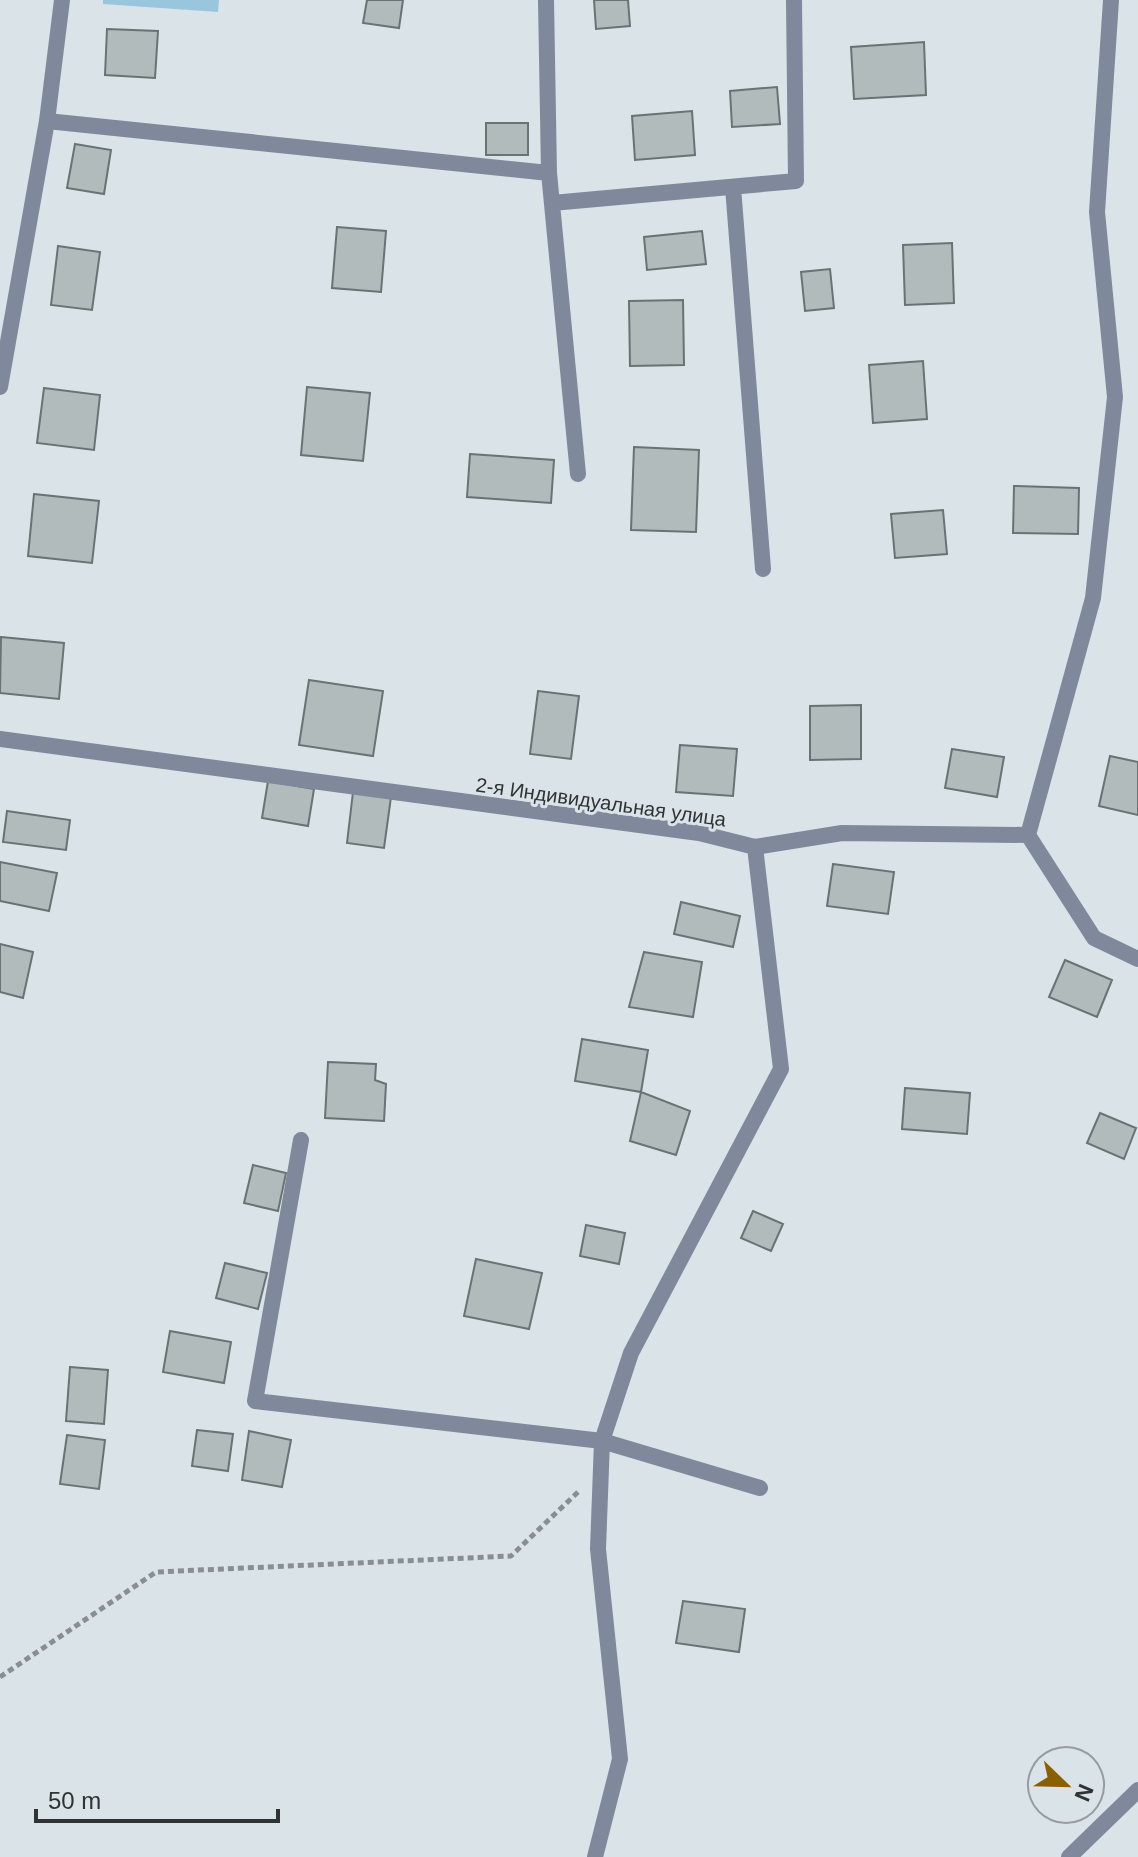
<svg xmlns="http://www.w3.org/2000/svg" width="1138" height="1857" viewBox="0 0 1138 1857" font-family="Arial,sans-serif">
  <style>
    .green { fill: #9ac6dd }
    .building { fill: #b1bbbc; stroke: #697373; stroke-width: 2 }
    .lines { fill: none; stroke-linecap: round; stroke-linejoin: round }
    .path { stroke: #888f92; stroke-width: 5; stroke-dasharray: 6 4; stroke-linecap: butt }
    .service { stroke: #7f899b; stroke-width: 16 }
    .minor { stroke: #7f899b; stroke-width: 16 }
    .labels { text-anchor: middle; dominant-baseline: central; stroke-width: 6; stroke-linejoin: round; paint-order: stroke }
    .street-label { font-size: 20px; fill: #2f3334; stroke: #dae3e8 }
  </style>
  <rect width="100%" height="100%" fill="#dae3e8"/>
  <path class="green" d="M103 0H219L218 12 103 4Z"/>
  <path class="building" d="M367 0H403L399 28 363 23Z
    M594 0H628L630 26 596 29Z
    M107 29 158 31 155 78 105 75Z
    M924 42 926 95 854 99 851 47Z
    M777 87 780 124 732 127 730 91Z
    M692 111 695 155 635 160 632 116Z
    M486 123H528V155H486Z
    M75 144 111 150 104 194 67 188Z
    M337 227 386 231 381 292 332 288Z
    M702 231 706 264 647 270 644 237Z
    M952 243 954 303 905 305 903 245Z
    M58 246 100 252 92 310 51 305Z
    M830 269 834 308 805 311 801 272Z
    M683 300 684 365 630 366 629 301Z
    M923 361 927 419 873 423 869 365Z
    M307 387 370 393 363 461 301 455Z
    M44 388 100 395 94 450 37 443Z
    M634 447 699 450 696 532 631 530Z
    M470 454 554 460 551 503 467 497Z
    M1014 486 1079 488 1078 534 1013 533Z
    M34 494 99 501 92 563 28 556Z
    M943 510 947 554 895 558 891 514Z
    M1 637 64 643 59 699 0 693Z
    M309 680 383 691 373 756 299 745Z
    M538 691 579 696 571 759 530 754Z
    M861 705V759L810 760V706Z
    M680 745 737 749 733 796 676 792Z
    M952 749 1004 757 997 797 945 788Z
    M1110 756 1138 762V815L1099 806Z
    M268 781 314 789 308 826 262 818Z
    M353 792 391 797 384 848 347 843Z
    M7 811 70 820 66 850 3 842Z
    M0 862 57 873 49 911 0 901Z
    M833 864 894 872 888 914 827 906Z
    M681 902 740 916 733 947 674 934Z
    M0 944 33 952 23 998 0 992Z
    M644 952 702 962 693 1017 629 1007Z
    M1065 960 1112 980 1097 1017 1049 997Z
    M582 1039 648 1050 641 1092 575 1081Z
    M328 1062 376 1064 375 1080 386 1084 384 1121 325 1118Z
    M905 1088 970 1093 967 1134 902 1129Z
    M641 1092 690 1111 676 1155 630 1141Z
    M1100 1113 1136 1128 1124 1159 1087 1143Z
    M253 1165 286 1173 278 1211 244 1203Z
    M753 1211 783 1224 771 1251 741 1238Z
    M586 1225 625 1233 619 1264 580 1256Z
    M476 1259 542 1273 529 1329 464 1316Z
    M225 1263 267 1273 258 1309 216 1298Z
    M170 1331 231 1342 224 1383 163 1372Z
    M70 1367 108 1370 104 1424 66 1421Z
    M197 1430 233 1434 228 1471 192 1466Z
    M249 1431 291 1440 282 1487 242 1480Z
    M67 1435 105 1440 99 1489 60 1484Z
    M683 1601 745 1609 739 1652 676 1643Z"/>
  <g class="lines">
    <path class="path" d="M0 1677 156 1572 511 1556 578 1492"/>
    <path class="service" d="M546 0 549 173 578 474
      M47 121 549 173
      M733 187 763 569
      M552 203 796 181 794 0
      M301 1140 255 1401 602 1441 760 1488"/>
    <path class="minor" d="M0 387 47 121 62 0
      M0 739 699 833 755 847 842 833 1028 835 1094 938 1138 959
      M1028 835 1093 598 1115 397 1097 212 1111 0
      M595 1857 620 1759 598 1549 602 1441 631 1353 781 1069 755 847
      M1069 1857 1138 1790"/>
  </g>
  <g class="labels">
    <g class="street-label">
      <text transform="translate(601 802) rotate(8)">2-я Индивидуальная улица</text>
    </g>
  </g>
  <g transform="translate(1066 1785) rotate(113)"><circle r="38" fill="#dae3e8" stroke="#969da0" stroke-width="2"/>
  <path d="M0-6L14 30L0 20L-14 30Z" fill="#8a5f00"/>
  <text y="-12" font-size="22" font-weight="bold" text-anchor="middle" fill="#2f3334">N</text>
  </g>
  <path d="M36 1809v12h242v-12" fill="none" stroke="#2f3334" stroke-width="4"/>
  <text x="48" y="1809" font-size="24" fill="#2f3334" stroke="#dae3e8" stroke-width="6" paint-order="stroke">50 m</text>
</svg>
